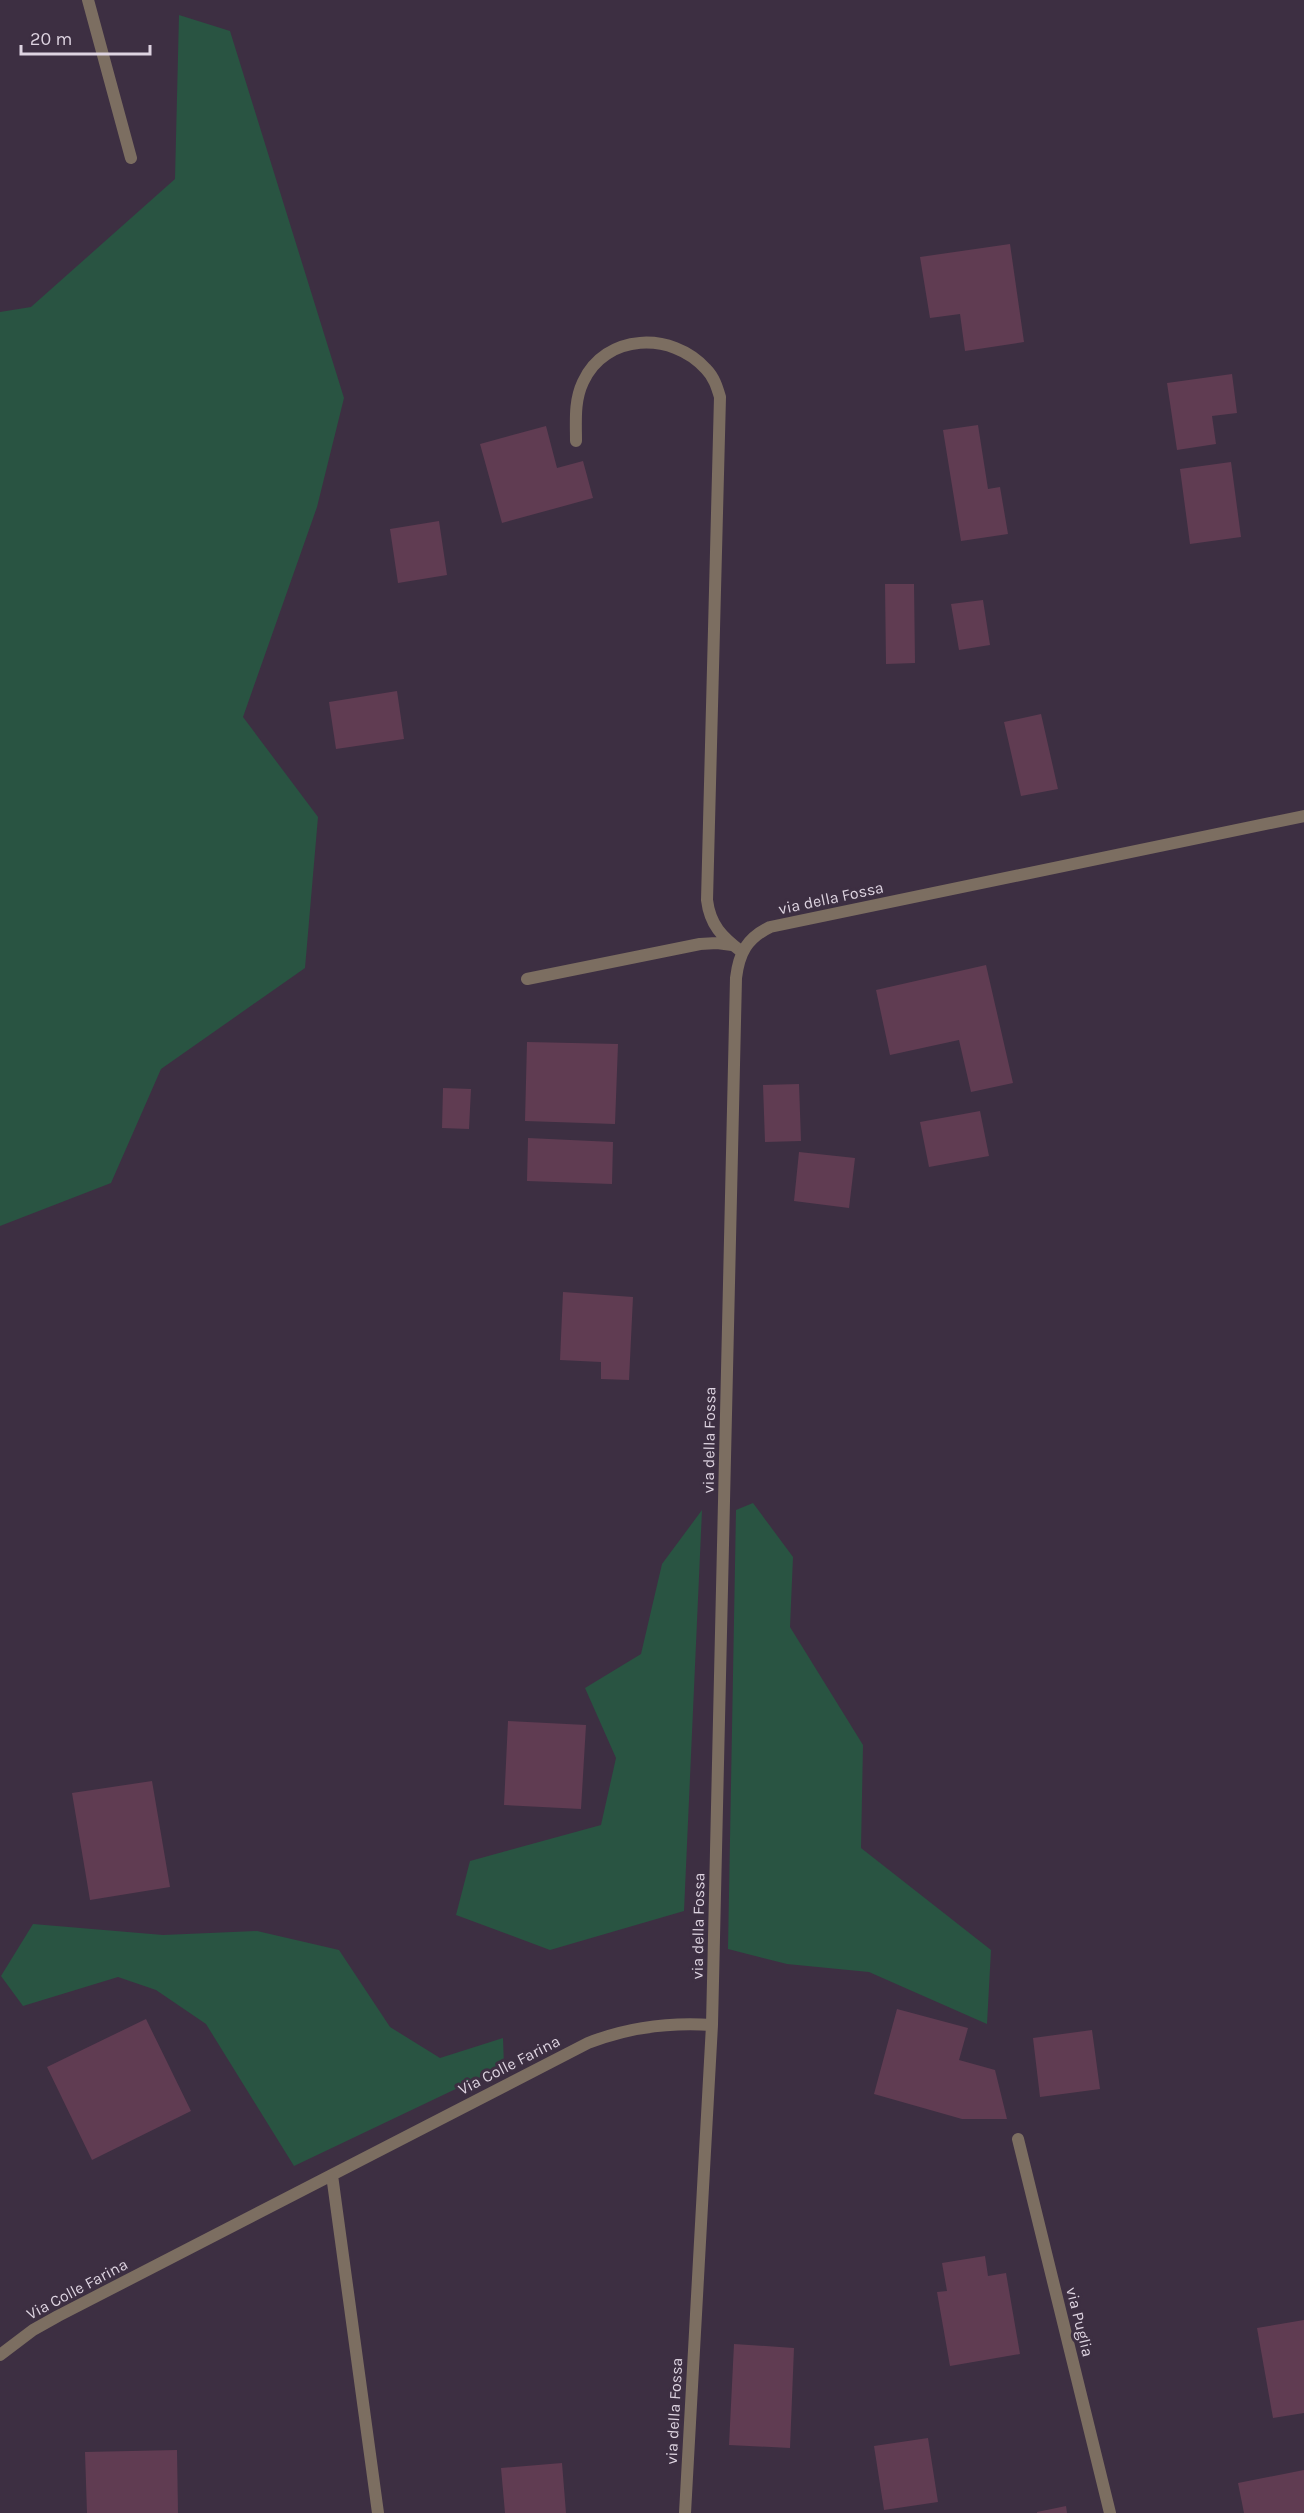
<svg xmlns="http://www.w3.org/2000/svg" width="1304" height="2513" viewBox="0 0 1304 2513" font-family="Karla,sans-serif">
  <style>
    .green { fill: #295442 }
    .building { fill: #603c52 }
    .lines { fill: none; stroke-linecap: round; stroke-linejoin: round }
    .lane { stroke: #7c6e61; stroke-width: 12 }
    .street { stroke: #7c6e61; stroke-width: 12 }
    .labels { text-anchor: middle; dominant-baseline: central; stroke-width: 6; stroke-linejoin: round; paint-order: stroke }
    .street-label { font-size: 16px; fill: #ded4e1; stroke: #3d2f42 }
  </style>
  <rect width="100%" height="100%" fill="#3d2f42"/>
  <path class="green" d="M179 15 230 31 344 398 317 507 243 717 318 817 305 968 161 1069 111 1183 0 1226V312L31 307 175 179Z
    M753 1503 793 1557 790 1627 863 1745 861 1848 991 1950 987 2024 869 1972 787 1964 728 1949 736 1510Z
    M702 1510 684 1911 550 1950 456 1915 470 1861 601 1825 616 1758 585 1688 641 1654 662 1564Z
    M33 1924 163 1935 257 1931 339 1950 390 2027 440 2058 503 2038 504 2066 294 2166 206 2024 156 1990 118 1977 23 2006 1 1976Z"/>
  <path class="building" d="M1010 244 1024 342 965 351 960 314 930 318 920 257Z
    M1232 374 1237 413 1212 416 1216 444 1177 450 1167 383Z
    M978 425 988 489 1000 487 1008 534 961 541 943 430Z
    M546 426 557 468 583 461 593 498 502 523 480 444Z
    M1231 462 1241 537 1190 544 1180 469Z
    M439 521 447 575 398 583 390 529Z
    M885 584H914L915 663 886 664Z
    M983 600 990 645 959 650 951 604Z
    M397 691 404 739 336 749 329 702Z
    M1041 714 1058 789 1021 796 1004 722Z
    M986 965 1013 1083 971 1092 959 1040 890 1055 876 990Z
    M527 1042 618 1044 615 1124 525 1121Z
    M799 1084 801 1141 765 1142 763 1085Z
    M443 1088 471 1089 469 1129 442 1128Z
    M980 1111 989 1156 929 1167 920 1122Z
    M528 1138 613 1142 612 1184 527 1181Z
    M799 1152 855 1158 849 1208 794 1201Z
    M563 1292 633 1297 629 1380 601 1379V1362L560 1360Z
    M508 1721 586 1725 581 1809 504 1805Z
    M152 1781 170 1887 90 1900 72 1793Z
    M897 2009 968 2028 959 2060 995 2070 1007 2119H962L874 2094Z
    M146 2019 191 2111 92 2160 47 2067Z
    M1092 2030 1100 2089 1040 2097 1033 2038Z
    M985 2256 988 2276 1006 2273 1020 2354 950 2366 937 2292 947 2291 942 2263Z
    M1304 2320V2413L1273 2418 1257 2328Z
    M734 2344 794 2348 790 2448 729 2445Z
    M928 2438 938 2502 884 2510 874 2446Z
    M177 2450 178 2513H87L85 2452Z
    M562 2463 566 2513H505L501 2468Z
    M1304 2470V2513H1244L1238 2483Z
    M1066 2506 1067 2513H1037V2512Z"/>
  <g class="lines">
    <path class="lane" d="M88 0 131 158
      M576 441C576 421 574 401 583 382 605 333 672 331 706 369 714 377 717 387 720 397L707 900C710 925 722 937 742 952
      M527 979 700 944 717 943 732 945"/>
    <path class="street" d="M1018 2139 1110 2513
      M332 2175 378 2513
      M0 2355 33 2330 58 2316 588 2043C629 2027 668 2022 712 2025
      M685 2513 712 2025 736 978C739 953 747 938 770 927L1304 816"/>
  </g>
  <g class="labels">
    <g class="street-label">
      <text transform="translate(831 898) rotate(-12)">via della Fossa</text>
      <text transform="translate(709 1440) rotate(-89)">via della Fossa</text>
      <text transform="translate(698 1926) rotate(-89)">via della Fossa</text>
      <text transform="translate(509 2065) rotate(-27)">Via Colle Farina</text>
      <text transform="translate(77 2289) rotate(-28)">Via Colle Farina</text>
      <text transform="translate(1080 2322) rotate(76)">via Puglia</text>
      <text transform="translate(674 2411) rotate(-87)">via della Fossa</text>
    </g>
  </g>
  <path d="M21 45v9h129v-9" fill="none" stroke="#ded4e1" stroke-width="3"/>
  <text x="30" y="45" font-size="18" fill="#ded4e1" stroke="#3d2f42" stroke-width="4.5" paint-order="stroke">20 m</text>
</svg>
